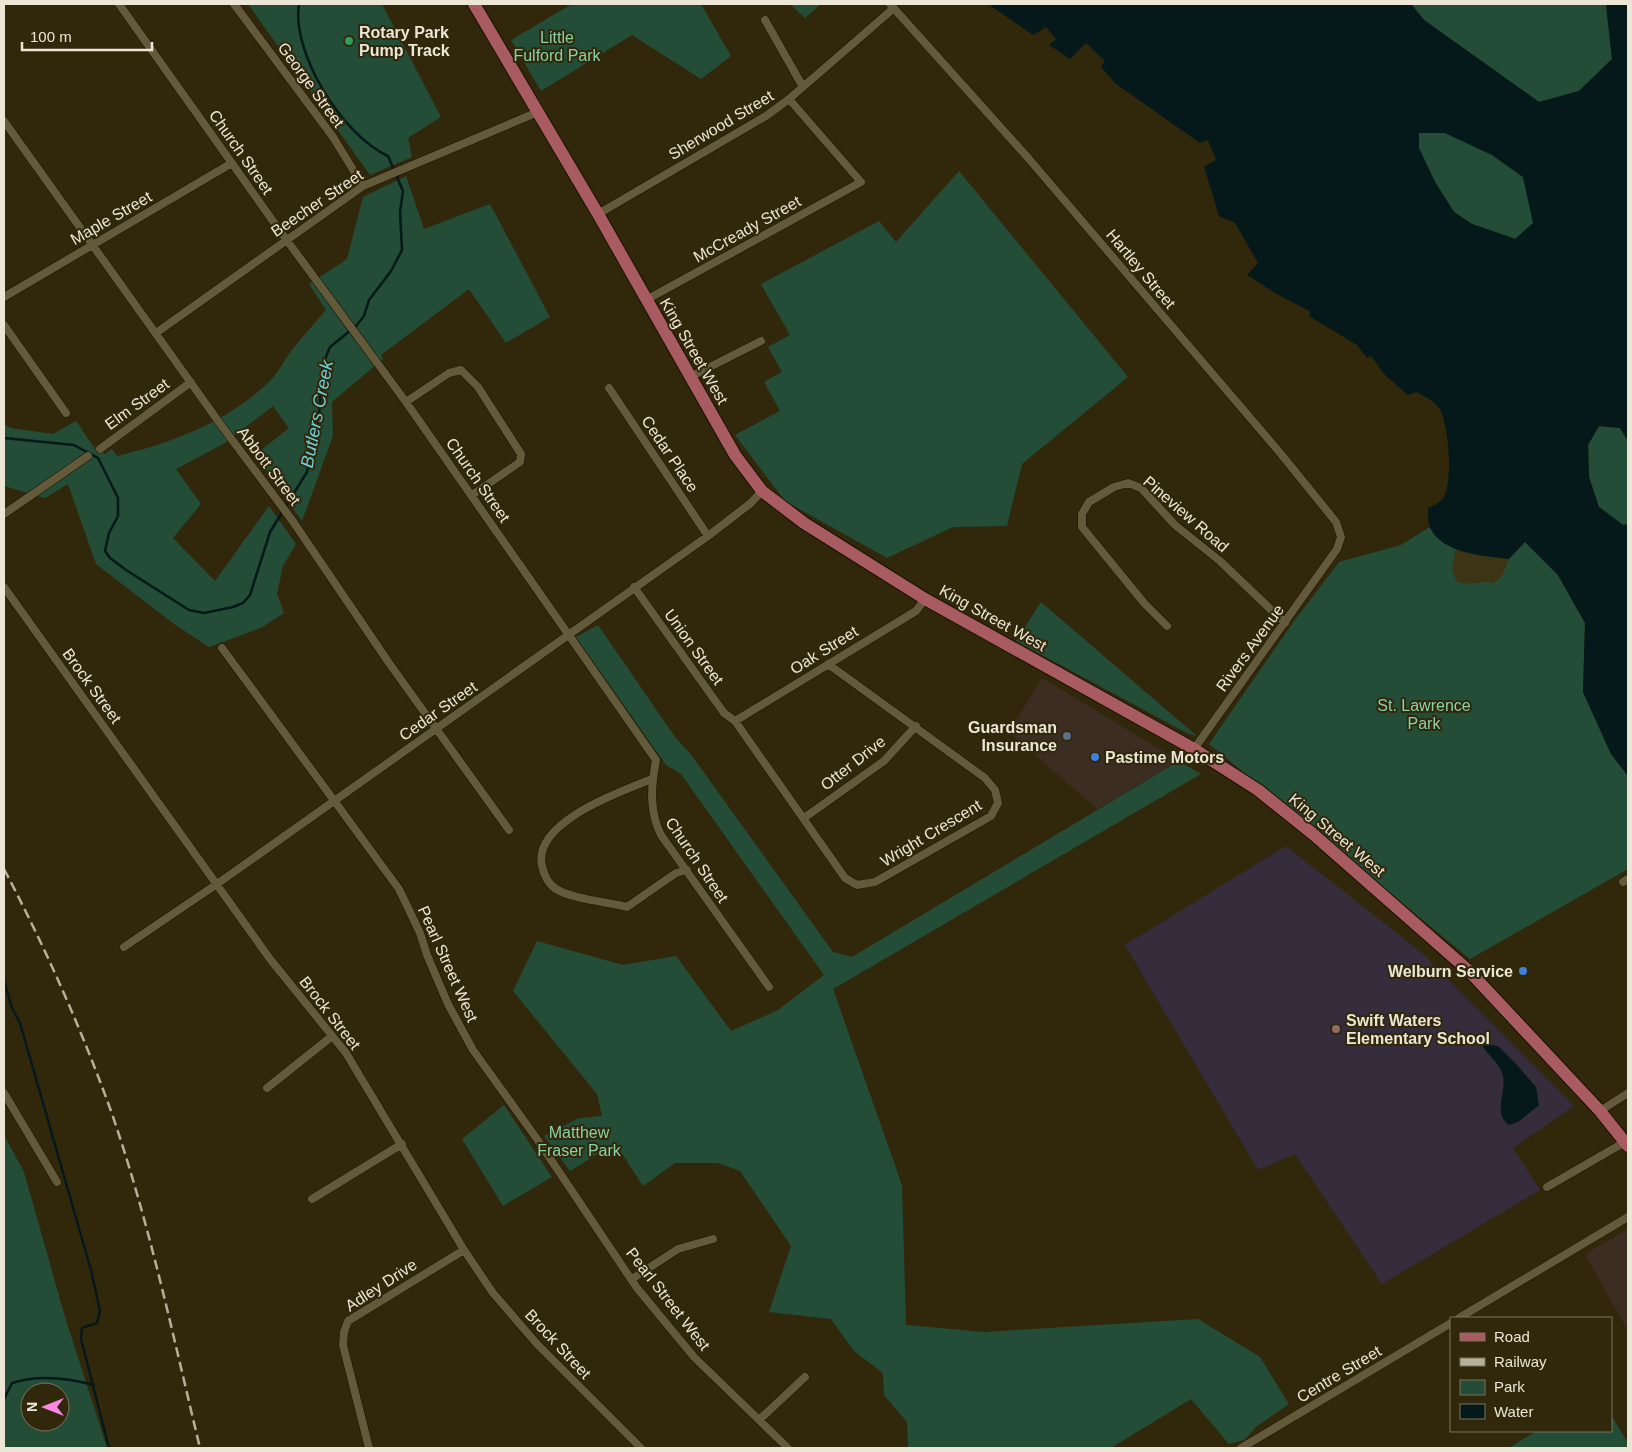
<svg xmlns="http://www.w3.org/2000/svg" width="1632" height="1452" viewBox="0 0 1632 1452" font-family="Helvetica,sans-serif">
  <style>
    .commercial { fill: #3c2d22 }
    .education { fill: #352c3c }
    .green { fill: #244d37; fill-rule: evenodd }
    .sand { fill: #3c3414 }
    .water { fill: #05181a; fill-rule: evenodd }
    .lines { fill: none; stroke-linecap: round; stroke-linejoin: round }
    .stream { stroke: #05181a; stroke-width: 2.5 }
    .minor-casing { stroke: #191100; stroke-width: 9 }
    .primary-casing { stroke: #191100; stroke-width: 14 }
    .minor { stroke: #635a3c; stroke-width: 8 }
    .primary { stroke: #a95b62; stroke-width: 12 }
    .rail { stroke: #b6af9c; stroke-width: 2.5; stroke-dasharray: 10 5; stroke-linecap: butt }
    .leisure-dot { fill: #2e9e5b; stroke: #31280c; stroke-width: 2 }
    .service-dot { fill: #5c6f8a; stroke: #31280c; stroke-width: 2 }
    .shop-dot { fill: #3f7fe0; stroke: #31280c; stroke-width: 2 }
    .education-dot { fill: #8d6e63; stroke: #31280c; stroke-width: 2 }
    .labels { text-anchor: middle; dominant-baseline: central; stroke-width: 4; stroke-linejoin: round; paint-order: stroke }
    .poi-label { font-size: 16px; font-weight: bold; fill: #ebe6d6; stroke: #31280c; text-anchor: start }
    .park-label { font-size: 16px; fill: #88d2a8; stroke: #31280c }
    .street-label { font-size: 16px; fill: #ebe6d6; stroke: #31280c }
    .water-label { font-size: 18px; font-style: italic; fill: #6dd1dc; stroke: #31280c }
  </style>
  <rect width="100%" height="100%" fill="#31280c"/>
  <path class="commercial" d="M1042 678 1179 761 1097 809 1009 732Z
    M1628 1229V1331L1585 1254Z"/>
  <path class="education" d="M1286 846 1421 952 1574 1106 1513 1148 1540 1190 1382 1284 1295 1154 1258 1170 1125 945Z"/>
  <path class="green" d="M248 4H382L441 117 408 138 412 157 370 175Z
    M572 4H701L731 56 701 79 632 35 541 91 511 40Z
    M790 4H821L805 18Z
    M1411 4H1606L1612 59 1579 91 1539 102 1424 20Z
    M1419 133H1445L1492 155 1523 177 1534 223 1516 239 1472 224 1454 212 1435 182 1419 148Z
    M959 171 1128 377 1022 464 1007 526 953 527 887 558 785 501 735 435 780 411 764 382 782 372 768 347 790 335 761 284 879 221 896 242Z
    M406 176 424 229 490 204 550 317 506 343 469 289 381 355 383 359 332 402 333 436 302 521 255 455 289 428 273 406 225 443 176 469 201 504 173 538 215 581 269 506 296 544 283 566 277 594 284 613 261 628 209 647 174 624 96 564 68 484 45 498 4 486V424L11 428 53 434 76 421 93 446 105 454 112 449 117 456C172 443 227 422 269 382 278 373 284 361 291 351 302 337 314 324 326 310L309 284 347 259 363 197Z
    M1599 426 1620 428 1628 441V524L1623 525 1599 507 1589 477 1588 445Z
    M1430 527 1445 544 1525 542 1558 575 1585 623 1583 692 1611 754 1628 776V869L1470 959 1209 744 1294 621 1339 562 1401 545Z
    M1041 602 1198 737 1185 732 1016 641Z
    M598 625 675 737 692 756 833 952 852 957 1179 761 1201 774 833 989 902 1185 906 1325 984 1332 1198 1319 1260 1357 1289 1404 1257 1426 1244 1440 1229 1444 1191 1399 1111 1448H908L907 1422 884 1395 883 1373 854 1351 831 1319 769 1312 791 1246 740 1171 718 1163H675L643 1186 615 1143 570 1171 544 1136 579 1118 602 1116 597 1094 513 991 537 941 623 965 676 956 731 1031 778 1010 824 975 681 774 666 765 576 637Z
    M504 1105 552 1177 503 1206 462 1139Z
    M4 1135 24 1172 65 1317 107 1448H4ZM30 1392H60V1422H30Z
    M1611 1415 1628 1443V1448H1509L1536 1431H1611Z"/>
  <path class="sand" d="M1456 548 1479 555 1509 559 1502 576 1494 583C1477 580 1473 587 1456 581L1452 568Z"/>
  <path class="water" d="M988 4H1411L1424 20 1539 102 1579 91 1612 59 1606 4H1628V441L1620 428 1599 426 1588 445 1589 477 1599 507 1623 525 1628 524V776L1611 754 1583 692 1585 623 1558 575 1525 542 1509 559C1485 556 1443 554 1430 528 1428 523 1428 514 1428 508 1432 506 1439 503 1442 500 1454 486 1449 423 1439 408 1435 401 1423 396 1417 392L1408 395 1385 375 1371 356 1367 358 1357 345 1309 316 1311 312 1275 293 1247 275 1258 263 1235 223 1219 216 1204 167 1216 160 1208 140 1200 143 1116 84 1101 67 1105 61 1086 43 1070 59 1049 45 1056 39 1046 27 1033 35ZM1419 133H1445L1492 155 1523 177 1533 223 1515 239 1472 224 1454 212 1435 182 1419 148Z
    M1485 1044 1498 1046 1516 1064 1536 1087 1539 1105 1518 1122 1509 1125C1492 1113 1507 1092 1503 1076 1500 1064 1490 1057 1483 1047Z"/>
  <g class="lines">
    <path class="stream" d="M4 438 74 445 98 458 118 498V516L109 533 105 551 110 558 126 570 189 610 204 613 233 607 243 603 250 595 270 532 307 472 319 416 323 365 327 354 330 347 356 326 364 316 369 300 391 271 402 250 400 212 403 191 388 156C343 136 291 53 299 4
      M4 981 12 1008 20 1023 91 1270 100 1311 97 1323 82 1328 81 1339 109 1448
      M4 1399 12 1383C39 1374 68 1378 94 1385"/>
    <defs>
      <path id="minor" d="M119 4 280 231 406 402 656 760C651 787 649 811 661 835L769 987
        M234 4 333 137 363 186
        M890 4 1029 159 1281 454 1336 522 1341 537 1337 549 1194 749
        M765 20 803 87
        M4 121 221 425 292 520 389 663 509 830
        M598 214 766 116 789 99 894 8
        M4 297 232 163
        M646 300 861 182 789 99
        M4 325 66 413
        M156 333 363 186 538 112
        M690 377 761 341
        M609 388 708 536
        M406 402 449 373 461 370 478 387 521 454 520 462 472 495
        M100 449 191 382
        M4 514 88 456
        M4 587 270 959 346 1053 464 1250 493 1293 537 1344 641 1448
        M634 587 724 713 735 721 845 878 857 885 875 882 991 816 998 803 995 790 985 778 828 664
        M1167 626 1144 603 1082 527V514L1089 502 1114 487 1128 483 1141 488 1175 525 1220 561 1285 623
        M222 648 399 889 420 933 427 955 448 1004 473 1050 537 1139 637 1288 694 1357 788 1448
        M735 721 916 611 925 599
        M652 779C620 792 532 822 542 866 544 875 548 884 556 889 572 899 608 902 627 907L676 873 687 870
        M804 818 884 761 916 726
        M1623 882 1628 879
        M124 947 217 884 708 536 751 503 762 491
        M267 1088 331 1037
        M4 1093 57 1182
        M1600 1111 1628 1093
        M1547 1187 1625 1142
        M312 1199 402 1144
        M632 1279 678 1249 713 1239
        M1459 1318 1628 1217
        M759 1420 805 1377
        M369 1448 343 1345 344 1332 348 1321 464 1250
        M1241 1448 1451 1323"/>
      <path id="primary" d="M474 4 598 214 735 455 762 491 804 523 925 599 1194 749 1258 790 1313 834 1469 971 1600 1111 1628 1146"/>
    </defs>
    <use href="#minor" class="minor-casing"/>
    <use href="#primary" class="primary-casing"/>
    <use href="#minor" class="minor"/>
    <use href="#primary" class="primary"/>
    <path class="rail" d="M4 869C45 947 81 1028 111 1111 149 1221 173 1336 200 1448"/>
  </g>
  <circle class="leisure-dot" cx="349" cy="41" r="5"/>
  <circle class="service-dot" cx="1067" cy="736" r="5"/>
  <g class="shop-dot">
    <circle cx="1095" cy="757" r="5"/>
    <circle cx="1523" cy="971" r="5"/>
  </g>
  <circle class="education-dot" cx="1336" cy="1029" r="5"/>
  <g class="labels">
    <g class="poi-label">
      <text x="359" y="32">Rotary Park<tspan x="359" dy="18">Pump Track</tspan></text>
      <text x="1057" y="727" text-anchor="end">Guardsman<tspan x="1057" dy="18">Insurance</tspan></text>
      <text x="1105" y="757">Pastime Motors</text>
      <text x="1513" y="971" text-anchor="end">Welburn Service</text>
      <text x="1346" y="1020">Swift Waters<tspan x="1346" dy="18">Elementary School</tspan></text>
    </g>
    <g class="park-label">
      <text x="557" y="37">Little<tspan x="557" dy="18">Fulford Park</tspan></text>
      <text x="1424" y="705">St. Lawrence<tspan x="1424" dy="18">Park</tspan></text>
      <text x="579" y="1132">Matthew<tspan x="579" dy="18">Fraser Park</tspan></text>
    </g>
    <g class="street-label">
      <text transform="translate(311 85) rotate(54)">George Street</text>
      <text transform="translate(721 125) rotate(-31)">Sherwood Street</text>
      <text transform="translate(241 152) rotate(55)">Church Street</text>
      <text transform="translate(317 203) rotate(-34)">Beecher Street</text>
      <text transform="translate(111 218) rotate(-30)">Maple Street</text>
      <text transform="translate(747 229) rotate(-29)">McCready Street</text>
      <text transform="translate(1141 269) rotate(50)">Hartley Street</text>
      <text transform="translate(694 351) rotate(60)">King Street West</text>
      <text transform="translate(137 404) rotate(-36)">Elm Street</text>
      <text transform="translate(670 454) rotate(56)">Cedar Place</text>
      <text transform="translate(269 466) rotate(53)">Abbott Street</text>
      <text transform="translate(478 480) rotate(55)">Church Street</text>
      <text transform="translate(1186 514) rotate(41)">Pineview Road</text>
      <text transform="translate(993 618) rotate(29)">King Street West</text>
      <text transform="translate(694 647) rotate(54)">Union Street</text>
      <text transform="translate(1250 648) rotate(-54)">Rivers Avenue</text>
      <text transform="translate(824 650) rotate(-32)">Oak Street</text>
      <text transform="translate(92 686) rotate(54)">Brock Street</text>
      <text transform="translate(438 711) rotate(-35)">Cedar Street</text>
      <text transform="translate(853 763) rotate(-38)">Otter Drive</text>
      <text transform="translate(931 833) rotate(-31)">Wright Crescent</text>
      <text transform="translate(1337 835) rotate(40)">King Street West</text>
      <text transform="translate(697 860) rotate(56)">Church Street</text>
      <text transform="translate(448 964) rotate(66)">Pearl Street West</text>
      <text transform="translate(330 1013) rotate(52)">Brock Street</text>
      <text transform="translate(381 1285) rotate(-33)">Adley Drive</text>
      <text transform="translate(668 1299) rotate(52)">Pearl Street West</text>
      <text transform="translate(558 1344) rotate(47)">Brock Street</text>
      <text transform="translate(1339 1374) rotate(-31)">Centre Street</text>
    </g>
    <g class="water-label">
      <text transform="translate(317 414) rotate(-79)">Butlers Creek</text>
    </g>
  </g>
  <rect width="1632" height="1452" fill="none" stroke="#ebe6d6" stroke-width="10"/>
  <rect x="1450" y="1317" width="162" height="115" fill="#31280c" stroke="#7b745d"/>
  <rect x="1460" y="1333" width="25" height="8" fill="#a95b62" stroke="#7b745d"/>
  <text x="1494" y="1342" font-size="15" fill="#ebe6d6">Road</text>
  <rect x="1460" y="1358" width="25" height="8" fill="#b6af9c" stroke="#7b745d"/>
  <text x="1494" y="1367" font-size="15" fill="#ebe6d6">Railway</text>
  <rect x="1460" y="1380" width="25" height="15" fill="#244d37" stroke="#7b745d"/>
  <text x="1494" y="1392" font-size="15" fill="#ebe6d6">Park</text>
  <rect x="1460" y="1404" width="25" height="15" fill="#05181a" stroke="#7b745d"/>
  <text x="1494" y="1417" font-size="15" fill="#ebe6d6">Water</text>
  <g transform="translate(45 1407) rotate(270)"><circle r="24" fill="#31280c" stroke="#7b745d"/>
  <path d="M0-4L9 19L0 12L-9 19Z" fill="#fc86e3"/>
  <text y="-8" font-size="14" font-weight="bold" text-anchor="middle" fill="#ebe6d6">N</text>
  </g>
  <path d="M22 42v8h130v-8" fill="none" stroke="#ebe6d6" stroke-width="2.5"/>
  <text x="30" y="42" font-size="15" fill="#ebe6d6" stroke="#31280c" stroke-width="4" paint-order="stroke">100 m</text>
</svg>
